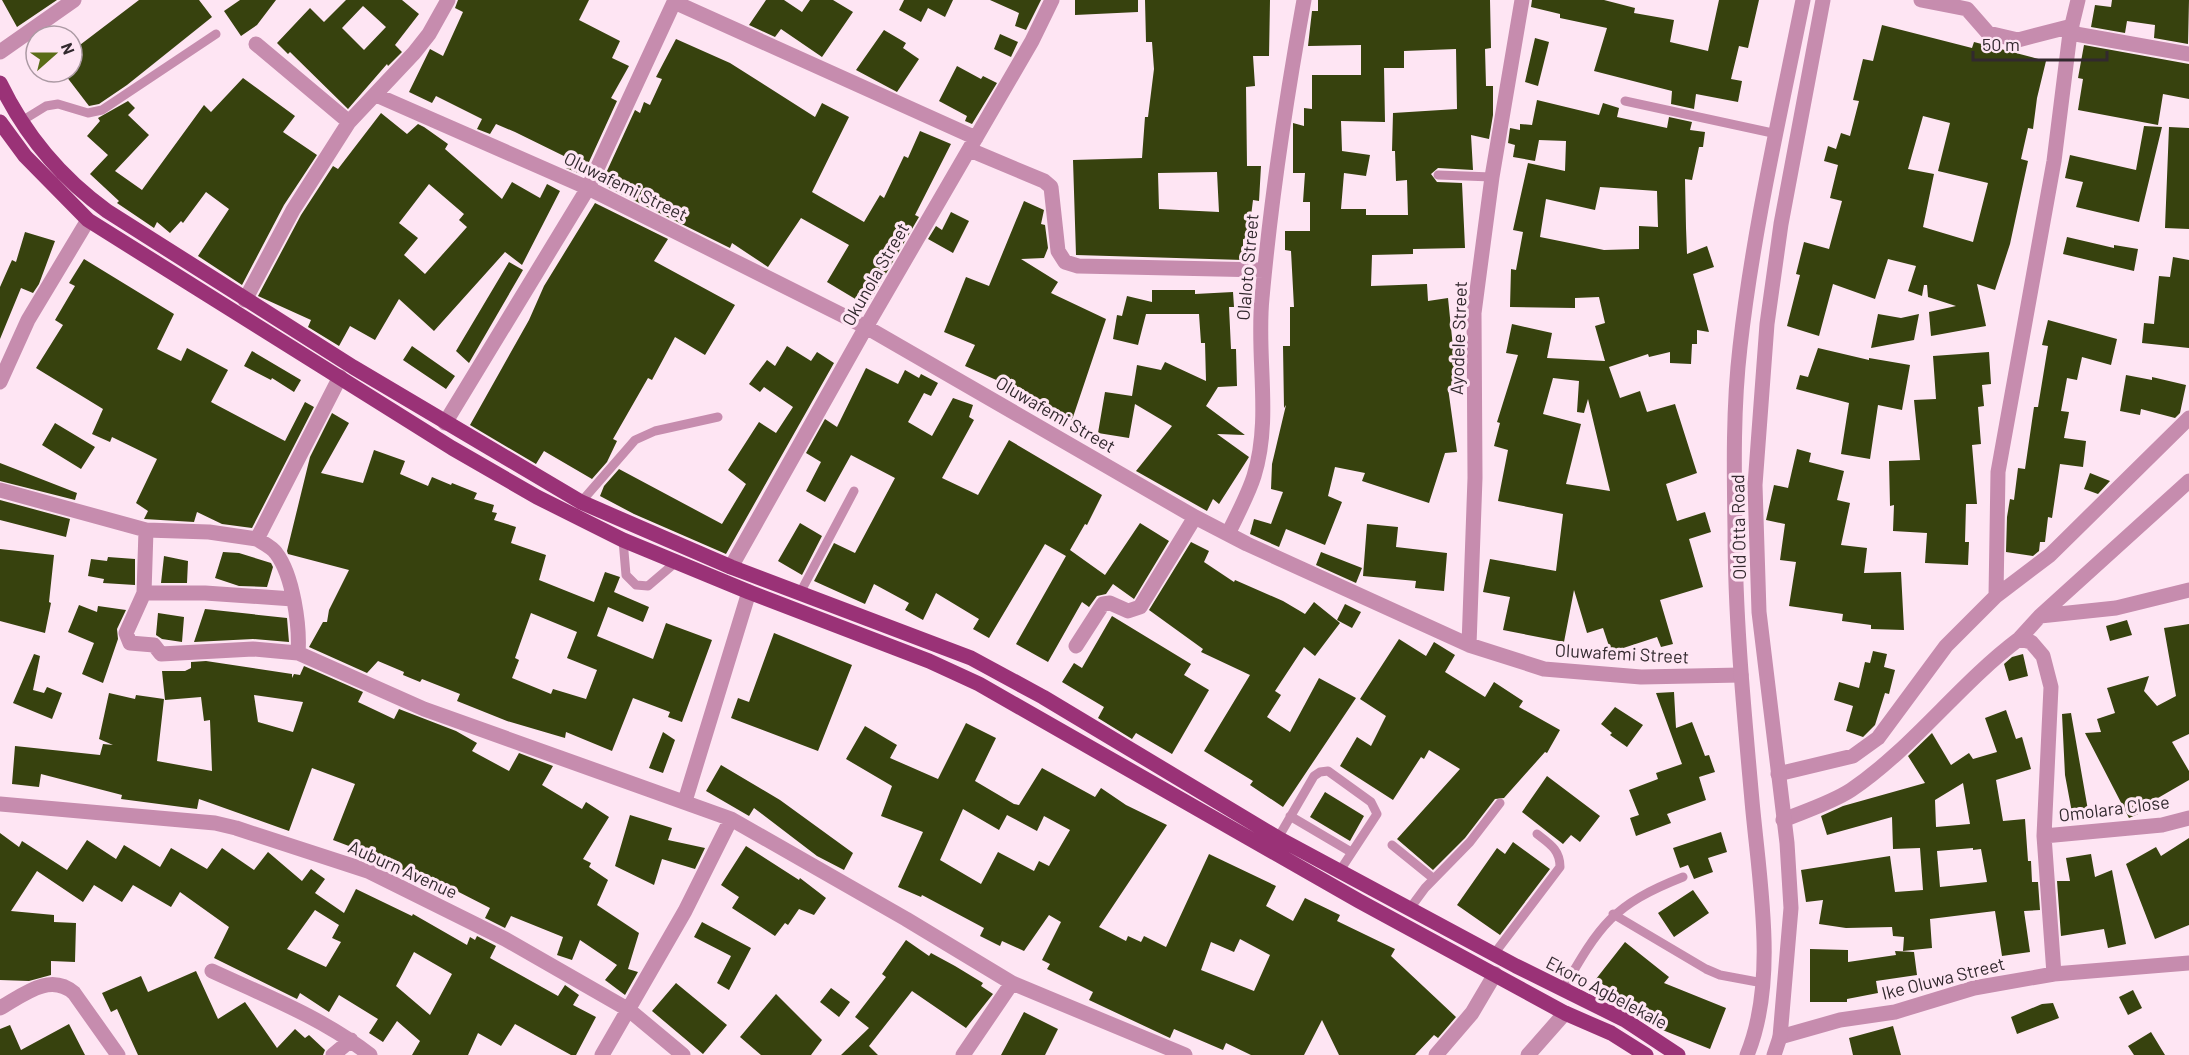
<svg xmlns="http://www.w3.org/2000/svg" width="2189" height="1055" viewBox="0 0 2189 1055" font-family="Barlow,sans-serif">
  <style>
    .building { fill: #37420e; fill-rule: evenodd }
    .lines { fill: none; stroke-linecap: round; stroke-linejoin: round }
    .service { stroke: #c68cae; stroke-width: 9 }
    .minor { stroke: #c68cae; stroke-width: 15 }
    .tertiary { stroke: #c68cae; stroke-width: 15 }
    .primary { stroke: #9a3277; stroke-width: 15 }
    .labels { text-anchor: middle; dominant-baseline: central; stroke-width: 6; stroke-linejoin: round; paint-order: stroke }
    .street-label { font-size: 18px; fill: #32292e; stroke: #fee5f3 }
  </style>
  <rect width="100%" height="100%" fill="#fee5f3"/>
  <path class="building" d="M2 0H57L17 27Z
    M139 0H199L212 17 127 85 99 104 89 106 63 72H72V51Z
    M240 0H276L257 25 241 36 224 11Z
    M346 0H402L419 14 395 45 402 52 388 66 387 64 348 109 290 52 288 54 277 43 310 8 324 22ZM363 6 386 27 364 50 342 28Z
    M458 0H589L579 20 620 41 612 58 629 66 611 98 617 101 583 175 566 168 570 159 515 132 496 124 490 134 477 129 482 119 436 96 432 103 409 92 430 49 443 56 463 12 455 8Z
    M766 0H784L802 12 810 0H833L853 12 822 57 781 29 775 37 749 25Z
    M904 0H953L945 17 928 8 921 22 899 10Z
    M990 0H1041L1026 30 1015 26 1019 13Z
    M1075 0H1138V12L1075 15Z
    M1145 0H1270L1269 56H1253L1255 86 1246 87 1247 166H1261L1259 201 1253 200 1248 240 1243 239V260L1076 255 1073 160 1142 158 1145 117H1148L1154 69 1152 42H1146ZM1217 172 1219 212 1159 209 1158 173Z
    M1318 0H1490L1491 48 1485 49 1486 86H1493V115L1489 139 1471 135 1473 170 1438 168 1431 174 1437 182 1462 183 1465 248 1413 249V254L1372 255 1371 286 1427 284 1428 301 1448 298 1457 387 1448 388 1457 452 1445 453 1429 503 1362 481 1365 473 1335 467 1328 496 1342 502 1325 545 1286 529 1279 547 1250 534 1254 519 1271 524 1283 492 1271 489 1272 464 1286 405 1284 408 1283 346H1290V307H1294L1291 251 1285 250V231H1310V202H1303L1305 173H1293V123L1304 126V108L1312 109V75H1361V45L1308 46 1312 11H1318ZM1456 49 1457 109 1393 113 1392 151H1395L1396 181 1407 180 1408 215H1366V209H1341L1344 173 1366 176 1370 155 1342 151 1341 121 1385 122 1384 68H1404V51Z
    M1532 0H1604L1635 8 1634 13 1674 20 1670 42 1708 51 1719 0H1759L1748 48 1739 46 1731 79 1742 81 1738 102 1696 94 1694 109 1671 104 1672 91 1594 71 1607 28 1560 18V14L1531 7Z
    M2112 0H2189L2188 44 2154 38 2155 25 2127 21 2125 33 2091 27 2095 5 2111 7Z
    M1882 25 1972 48 1974 42 2046 61 2037 98 2033 129 2028 128 2021 159 2028 161 2010 244 1995 290 1977 284 1986 326 1931 336 1929 312 1956 306 1928 297 1927 285H1924L1922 296 1908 291 1916 266 1888 259 1875 299 1833 284 1819 336 1787 326 1800 275 1796 274 1804 242 1829 249 1842 201 1830 198 1838 165 1824 161 1828 146 1836 149 1841 133 1850 136 1859 101 1853 100 1863 59 1873 61ZM1923 116 1950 123 1938 171 1988 183 1973 242 1923 227 1934 174 1908 169Z
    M884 30 906 43 903 48 919 59 897 92 856 70Z
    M1000 34 1018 42 1011 57 994 49Z
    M1535 38 1549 42 1538 86 1525 82Z
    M676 39 730 63 815 117 822 103 849 117 812 192 864 222 880 195 884 198 904 156 908 158 920 131 951 144 915 215 919 217 867 306 827 282 849 245 801 218 768 267 732 243 730 248 601 184 635 110 640 113 644 102 650 105 662 79 656 77Z
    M2084 45 2189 64V99L2163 94 2158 125 2078 110 2083 79 2078 78Z
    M957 66 981 79 983 76 997 83 972 124 965 121 967 116 939 101Z
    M243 78 295 116 283 132 317 155 284 205 242 285 198 256 229 209 206 192 183 223 181 221 170 233 157 222 154 228 117 203 119 201 90 174 108 155 87 136 100 121 98 118 128 101 135 108 128 115 149 135 115 171 142 190 204 105 211 112Z
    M1537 100 1599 115 1603 103 1619 108 1617 117 1667 128 1669 117 1692 122 1690 130 1705 132 1703 147H1699L1692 180 1685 179 1686 228 1687 254 1707 246 1714 267 1693 274 1709 332 1697 330V344H1692L1691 364 1670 363V352L1649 357 1648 354 1609 367 1620 398 1640 391 1647 412 1675 404 1697 473 1666 484 1677 521 1705 512 1711 532 1689 539 1703 587 1660 600 1673 644 1661 647 1657 637 1611 652 1603 628 1587 633 1574 590 1564 642 1503 630 1510 597 1483 592 1490 559 1556 571 1563 514 1498 501 1508 450 1494 446 1500 423 1497 422 1518 355 1506 353 1512 324 1552 333 1547 358 1605 361 1595 326 1605 323 1599 297 1575 298V308L1510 307 1511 269 1516 270 1523 232 1513 230 1528 163 1565 171 1566 141 1539 140 1535 161 1513 157 1515 145 1508 143 1510 128 1520 130V124L1532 125ZM1600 187 1657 191 1658 227 1639 226V249L1604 250 1540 237 1546 199 1595 210ZM1553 378 1579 381 1577 412 1584 413 1588 399 1610 491 1566 484 1581 424 1543 414Z
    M381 113 407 134 418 124 424 127 448 144 445 149 502 199 512 182 540 198 547 184 560 191 522 265 505 252 434 331 399 299 375 340 350 326 339 346 308 327 311 320 258 296 301 215 333 166 338 169ZM429 184 464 214 459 220 467 227 425 274 404 255 418 238 399 223Z
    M2144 126 2162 127 2139 222 2076 207 2083 182 2065 178 2070 155 2136 170Z
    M2169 127 2189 128V229L2165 228Z
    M1024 201 1044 210 1041 224 1045 225 1048 248 1044 258 1021 259 1058 282 1051 293 1106 319 1072 420 1017 400 1021 391 965 366 975 345 944 332 966 277 989 286Z
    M595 203 668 239 654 261 735 305 705 355 675 337 652 380 648 378 613 439 617 441 607 462 592 479 544 451 536 464 470 425 529 320 544 286Z
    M951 212 969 221 953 253 928 239 936 226 942 230Z
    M25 232 55 241 39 284 33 293 21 288 0 339V287L12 260 16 262Z
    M2067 237 2114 248V245L2138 249 2134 271 2063 254Z
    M2173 257 2189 260V348L2142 343 2144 323 2154 324 2159 276 2170 277Z
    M84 259 174 314 157 349 181 361 187 348 228 370 211 402 285 441 305 402 314 407 252 528 222 524 197 512 194 522 144 519 148 511 136 503 157 459 112 437 110 442 92 434 103 409 36 368 63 325 55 320 75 286 69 283Z
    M509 262 523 270 469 363 456 351Z
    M1152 290H1195V294L1233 292 1234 307H1229L1231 349H1236L1237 386 1218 387 1206 406 1245 435 1217 434 1249 457 1219 504 1213 499 1207 511 1136 471 1172 426 1135 404 1129 438 1098 433 1105 392 1132 396 1137 365 1161 370 1165 362 1206 381 1205 343H1201L1199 314H1146L1138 345 1113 339 1117 315 1122 316 1127 296 1152 302Z
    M1878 314 1901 318 1919 314 1914 340 1871 348Z
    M2048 320 2117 339 2111 365 2082 357 2077 380 2067 378 2061 411 2069 412 2064 438 2086 441 2083 467 2060 464 2052 518 2048 517 2045 542H2040L2039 551 2033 556 2006 552 2007 517 2010 499 2014 500 2018 468 2025 469 2034 407H2038L2048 346 2042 345Z
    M412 346 455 376 446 389 403 360Z
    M787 346 811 361 817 352 834 363 726 554 634 514 600 496 604 486 619 469 722 524 746 484 728 470 759 422 776 433 793 407 764 387 760 392 749 384 767 360 775 366Z
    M1818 348 1869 360V358L1910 365 1902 410 1878 405 1870 459 1841 454 1849 403 1796 389 1800 375 1808 377Z
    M252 351 301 380 294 392 272 378 271 380 244 366Z
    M1989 352 1991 384 1982 385 1984 406 1978 407 1981 444 1972 445 1977 504H1966L1965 542H1969L1968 565 1925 563 1927 533 1893 531 1894 505 1890 506 1889 461 1920 460 1914 400 1936 399 1933 356Z
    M866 368 898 384 905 370 919 378 921 374 938 383 931 396 924 393 908 422 932 436 953 398 973 405 969 417 974 420 942 478 978 495 1009 440 1102 495 1087 525 1085 524 1070 550 1105 575 1140 523 1169 541 1134 599 1113 584 1106 594 1097 596 1089 607 1082 602 1048 662 1016 644 1066 556 1045 544 989 638 973 629 979 619 936 593 923 620 905 610 909 603 874 584 865 604 814 581 834 543 855 553 895 478 851 455 825 502 806 491 821 462 806 453 825 419 837 427Z
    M2126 375 2152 380V377L2186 385 2180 413 2175 418 2141 409 2140 415 2120 411Z
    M332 413 349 423 321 473 363 483 374 450 405 461 400 474 428 486 432 477 451 485 452 483 477 493 474 499 494 505 492 512 497 513 494 520 516 527 511 543 546 555 539 580 594 602 605 572 620 577 614 592 649 607 643 622 608 607 597 636 653 659 666 623 712 640 682 722 668 717 670 712 633 698 612 751 566 732 565 738 507 721 457 701 460 694 422 679 420 682 403 675 404 672 378 661 367 673 309 647 323 622H327L329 610 349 570 288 554 287 551 310 457ZM531 613 577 632 567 658 597 670 586 699 553 689 551 694 512 678 519 660 515 658Z
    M55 423 95 447 81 469 42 445Z
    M1797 449 1811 453 1809 462 1844 471 1837 500 1850 503 1841 545 1867 548 1864 573 1901 572 1904 630 1871 629V625L1842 621 1843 614 1789 606 1796 562 1780 560 1785 524 1766 520 1774 485 1788 488Z
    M0 463 77 493 75 500 0 481Z
    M2090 473 2110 481 2098 494 2084 489Z
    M0 500 70 519 66 537 0 520Z
    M800 523 822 536 802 575 778 561Z
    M1367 524 1398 527 1396 547 1447 553 1444 591 1415 588 1416 581 1363 576Z
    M1191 542 1209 551 1204 562 1234 582 1235 580 1283 601 1305 614 1314 602 1340 623 1315 656 1304 647 1275 691 1281 695 1267 717 1290 732 1319 678 1356 698 1283 807 1250 785 1253 781 1204 751 1250 675 1201 652 1203 649 1149 610Z
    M0 549 54 555 49 602 51 603 45 633 0 621Z
    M223 552 239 553 271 563 273 567 267 587 239 586 215 578Z
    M1321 552 1362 568 1356 583 1316 565Z
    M164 556 188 561 187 583H161Z
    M108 557 135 559V585L103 583 104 579 88 576 91 559 107 561Z
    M1345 604 1361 612 1352 628 1337 620Z
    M79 605 97 612 98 606 126 610 117 629 118 639 103 683 82 674 94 643 68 632Z
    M205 609 287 618 289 642 253 639 194 642Z
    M158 613 184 617 182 642 162 639 156 635Z
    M1112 616 1191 664 1184 675 1209 690 1172 754 1136 733 1132 739 1098 718 1104 707 1062 682 1074 663 1082 668Z
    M2127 620 2132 635 2110 641 2106 626Z
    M2189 624V734L2172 742 2189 771V780L2151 802 2154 807 2129 818 2085 733 2101 732 2097 719 2115 713 2107 688 2149 676 2144 691 2157 706 2176 696 2164 628Z
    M774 633 852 665 818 751 731 718 738 698 749 702Z
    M1399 639 1426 656 1434 642 1455 655 1445 672 1485 697 1494 682 1523 701 1519 707 1560 730 1547 753 1545 752 1504 798 1495 799 1465 838 1433 870 1397 839 1460 769 1429 750 1424 759 1421 757 1393 800 1340 766 1357 737 1371 746 1386 716 1360 699Z
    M1873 651 1887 654 1884 667 1895 670 1889 694 1885 693 1875 725 1863 737 1846 731 1853 706 1834 700 1839 682 1859 688 1865 662 1870 663Z
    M34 654 40 656 33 690 44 693 47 687 62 693 52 719 13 703Z
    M2023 654 2028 676 2009 681 2004 664 2012 657Z
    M206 661 292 674V678L294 674 300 675 304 666 363 692 358 702 394 719 399 709 456 731 477 743 472 751 509 771 519 753 553 766 542 785 582 809 586 802 609 817 583 859 591 863 589 867 608 880 597 905 639 933 628 969 638 972 625 995 605 980 617 965 580 940 572 960 557 955 563 937 511 916 505 928 485 918 490 908 447 886 445 891 378 857 333 840 355 784 312 768 289 831 199 799 197 809 121 799 122 795 41 774 39 787 12 784 15 746 100 755 103 744 113 745 99 739 109 693 135 699 136 695 164 699 157 761 212 771 210 720 204 721 201 697 165 700 162 671H185L191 668V662ZM254 695 303 702 293 732 258 722Z
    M1674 692 1676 728 1692 722 1705 756 1709 755 1715 772 1699 777 1706 800 1667 814 1671 823 1636 836 1630 818 1639 815 1629 790 1658 779 1656 773 1682 764 1656 693Z
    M1615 707 1643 725 1627 747 1610 735 1612 733 1601 724Z
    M2006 710 2016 739 2022 737 2031 769 1996 780 2003 821 2025 819 2028 861H2031L2032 882H2038L2040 910 2024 911 2030 952 2002 956 1995 911 1930 919 1932 948 1903 951 1904 937 1893 936 1892 927 1846 928 1819 924 1823 900 1806 902 1801 870 1890 856 1895 892 1923 890 1920 848 1893 849 1892 817 1827 835 1821 816 1843 806 1925 783 1908 756 1932 733 1951 765 1969 753 1973 759 1997 752 1985 718ZM1963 783 1970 824 1936 827 1935 800ZM1973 848V850L1981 849 1987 882 1940 887 1937 851Z
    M2071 713 2089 816 2073 818 2065 775 2062 714Z
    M966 723 996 738 975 781 1014 804 1019 805 1042 768 1095 797 1101 788 1126 805 1167 825 1099 927 1126 941 1128 936 1141 942 1144 936 1166 947 1209 854 1276 886 1266 906 1293 921 1305 898 1340 915 1337 921 1395 949 1391 956 1456 1017 1438 1038 1434 1035 1415 1055H1339L1322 1020 1304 1055H1251L1226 1043 1223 1050 1174 1029 1170 1038 1089 1000 1093 992 1047 969 1050 964 1042 960 1061 922 1049 915 1024 951 1002 941 1000 946 980 936 984 928 922 895 921 897 898 887 923 832 881 816 892 786 846 759 865 726 897 745 890 758 938 779ZM963 809 999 830 1007 815 1037 831 1044 816 1070 830 1049 866 1039 861 1034 871 998 852 981 884 940 860ZM1240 939 1270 955 1254 991 1201 970 1211 942 1234 952Z
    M663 732 675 740 663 773 649 768Z
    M721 765 780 800 853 853 844 870 817 856 754 808 749 816 706 791Z
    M1547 776 1600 816 1580 842 1571 835 1563 844 1522 812Z
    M1325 792 1364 816 1350 841 1310 817Z
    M630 815 672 828 668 840 705 848 695 869 662 859 654 885 615 866Z
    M1721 832 1727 852 1708 858 1713 872 1694 879 1688 865 1680 868 1673 848Z
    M0 833 19 847 22 841 67 870 87 840 116 859 124 845 160 867 171 848 207 869 222 848 254 870 268 852 302 881 311 869 325 879 315 893 344 913 356 889 412 916 413 914 467 945 470 937 475 940 477 936 496 946 490 958 558 996 565 985 579 995 573 1005 596 1017 576 1055H571L515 1024 501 1046 478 1033 468 1055H412L420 1041 397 1021 383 1042 369 1033 378 1019 339 995 329 1012 300 993 297 999 214 958 229 927 180 892 171 907 133 885 122 902 94 885 83 902 37 871 11 911 54 915V922L76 923 75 962 51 961V975L29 981 0 980ZM315 910 339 925 332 938 341 942 326 967 287 949ZM414 952 452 974 430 1015 396 986Z
    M2189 838V925L2155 939 2126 864 2156 847 2161 856Z
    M1513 842 1550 869 1500 935 1457 905 1497 848 1505 854Z
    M746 846 799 880 800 878 826 898 814 915 799 909 788 925 785 923 775 936 732 908 739 897 721 885Z
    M2091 854 2095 877 2112 870 2126 944 2108 948 2104 929 2061 936 2057 881H2070L2066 858Z
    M1693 890 1709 913 1674 937 1658 913Z
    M702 922 751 948 729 990 717 983 731 956 694 937Z
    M906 940 929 956 931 953 955 966 983 983 981 986 993 994 966 1028 912 991 869 1046 878 1055H841L869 1028 855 1017 886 977 882 974Z
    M1625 942 1669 977 1664 983 1726 1008 1710 1049 1650 1025V1021L1596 979Z
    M1810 949 1848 950V962L1896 955 1895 951 1914 952 1917 975 1876 981 1878 993 1847 999V1002H1810Z
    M196 971 218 1019 245 1002 277 1048 295 1029 305 1038 309 1035 325 1050 323 1055H138L117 1009 111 1012 102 993 141 976 148 992Z
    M676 983 727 1025 703 1054 652 1011Z
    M831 988 850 1002 839 1017 820 1002Z
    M2133 990 2142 1008 2128 1015 2119 997Z
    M776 994 822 1040 811 1055H761L740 1037Z
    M2053 1003 2059 1018 2017 1034 2011 1017 2042 1004Z
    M1024 1012 1058 1029 1045 1055H1001Z
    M69 1024 85 1055H0V1029L10 1025 21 1050Z
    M1893 1026 1901 1055H1853L1849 1038Z
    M2151 1032 2165 1055H2134L2128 1046Z"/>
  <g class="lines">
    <path class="service" d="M1625 101 1777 134
      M20 122 46 106 58 104 88 113 102 110 216 34
      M1438 175 1492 177
      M581 502 635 440 655 431 718 417
      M623 540 626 575 636 585 648 586 675 563
      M800 593 854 491
      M1290 816 1351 852
      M1278 838 1314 776 1320 772 1328 771 1371 802 1377 814 1339 872
      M1392 845 1434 879
      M1411 907 1425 888 1470 842 1500 803
      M1613 914 1706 969 1720 975 1763 983
      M1494 954 1560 867C1560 850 1550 844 1537 834
      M1563 989C1600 925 1612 905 1683 877"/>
    <path class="minor" d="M1921 0 1967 9 1988 33 2018 40 2072 26
      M674 2 976 138
      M2070 33 2189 54
      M256 44 349 122
      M0 52 74 0
      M376 95 588 188 866 327 1195 517 1247 544 1469 645 1544 669 1641 677 1741 675
      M970 150 1044 181 1051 187 1058 251 1065 262 1078 266 1264 270
      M245 300 293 210 349 122 414 53 429 34 448 0
      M340 377 257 539C263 543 272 547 276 553 293 575 300 626 298 653L424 709 731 819 906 919 1012 983 1185 1055
      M0 382 28 320 88 220
      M445 423 588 188 675 0
      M0 490 146 530 209 532 257 539
      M146 530 144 593 126 633 130 643 154 645 161 654 253 649 298 653
      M1228 534C1237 515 1248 495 1254 476 1272 418 1256 357 1262 298 1271 198 1286 99 1304 0
      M731 567 866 327 1032 41 1052 0
      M144 593H205L293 599
      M1996 596 1998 472 2054 161 2070 33 2078 0
      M2040 616 2189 481
      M1469 645 1475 478 1474 313 1492 177 1522 0
      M1076 646 1103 604 1110 603 1128 611 1140 607 1195 517
      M1778 774 1853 756 1878 738 1946 646 1996 596 2050 555 2189 418
      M685 801 749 592
      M0 804 215 823 236 828 368 871 505 939 629 1010 683 1055
      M1783 820C1805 811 1831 803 1851 790 1913 748 1959 684 2019 639
      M2044 836 2162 825 2189 818
      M212 971C266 996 323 1018 370 1055
      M2054 974 2044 836 2051 687 2043 656 2031 642 2019 639 2040 616 2116 608 2189 590
      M0 1008C23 995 50 972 74 993L118 1055
      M1780 1037 1840 1020 1895 1012 1974 988 2054 974 2189 963
      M333 1055 351 1040
      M602 1055 685 911 731 819
      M963 1055 1012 983
      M1436 1055 1472 1013 1495 974
      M1528 1055 1565 1013"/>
    <path class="tertiary" d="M1747 1055C1778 980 1759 880 1752 801 1744 711 1735 620 1735 529 1734 469 1733 407 1740 347 1753 231 1780 115 1803 0
      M1774 1055 1780 1037 1791 908 1787 843 1759 612 1755 485 1767 324 1781 224 1823 0"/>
    <path class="primary" d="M0 83C25 135 60 177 107 211L353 367 581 502 731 567 971 658 1043 697 1278 838 1516 966 1625 1020 1678 1055
      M0 122 25 156 88 220 452 448 537 497 623 540 749 592 929 661 979 684 1359 901 1565 1013 1611 1033 1646 1055"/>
  </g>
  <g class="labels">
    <g class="street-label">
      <text transform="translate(626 186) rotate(26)">Oluwafemi Street</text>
      <text transform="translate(1247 267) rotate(-85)">Olaloto Street</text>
      <text transform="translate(875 274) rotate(-60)">Okunola Street</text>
      <text transform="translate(1458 338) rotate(-88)">Ayodele Street</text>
      <text transform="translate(1056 414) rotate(30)">Oluwafemi Street</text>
      <text transform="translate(1738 527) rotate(-91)">Old Otta Road</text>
      <text transform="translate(1622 653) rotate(3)">Oluwafemi Street</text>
      <text transform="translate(2114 808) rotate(-7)">Omolara Close</text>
      <text transform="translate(403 869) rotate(24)">Auburn Avenue</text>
      <text transform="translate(1943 978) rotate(-14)">Ike Oluwa Street</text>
      <text transform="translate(1607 992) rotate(28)">Ekoro Agbelekale</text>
    </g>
  </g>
  <g transform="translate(54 54) rotate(69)"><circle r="28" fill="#fee5f3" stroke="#ac9aa4" stroke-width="1.5"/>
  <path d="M0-4.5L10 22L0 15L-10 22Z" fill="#5a6c18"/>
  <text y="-9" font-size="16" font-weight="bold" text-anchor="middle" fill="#32292e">N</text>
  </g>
  <path d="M1973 51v9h134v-9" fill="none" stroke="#32292e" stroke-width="3"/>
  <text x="1982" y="51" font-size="18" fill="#32292e" stroke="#fee5f3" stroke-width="4.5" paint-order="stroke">50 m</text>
</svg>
